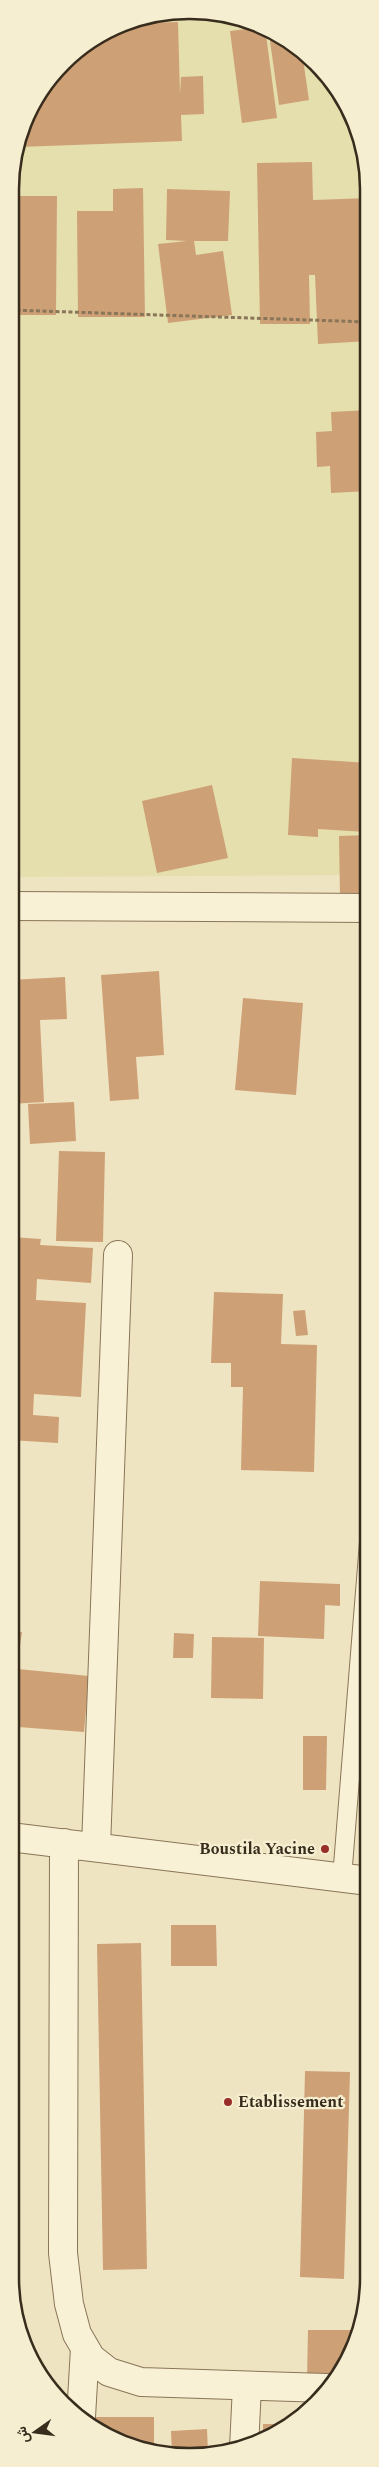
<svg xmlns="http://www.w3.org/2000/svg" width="379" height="2467" viewBox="0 0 379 2467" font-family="Spectral,Vazirmatn,serif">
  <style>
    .farmland { fill: #e5dfae }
    .building { fill: #cea076 }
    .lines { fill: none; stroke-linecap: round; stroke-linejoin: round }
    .service-casing { stroke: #897558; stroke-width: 20 }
    .minor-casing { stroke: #897558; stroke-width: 30 }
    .path { stroke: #897558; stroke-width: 3; stroke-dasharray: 4 2.5; stroke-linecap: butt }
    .service { stroke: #f9f1d5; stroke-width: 18 }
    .minor { stroke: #f9f1d5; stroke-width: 28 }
    .poi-dot { fill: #992d27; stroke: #f6eed1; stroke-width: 2 }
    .labels { text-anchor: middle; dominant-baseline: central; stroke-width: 4.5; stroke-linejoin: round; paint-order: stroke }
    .poi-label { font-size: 16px; font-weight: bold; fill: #382c1d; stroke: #f6eed1; text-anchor: end }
    .rim { fill: none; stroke: #382c1d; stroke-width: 2.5 }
  </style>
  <rect width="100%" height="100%" fill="#efe4c1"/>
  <path class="farmland" d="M202 10 269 28 317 63 351 110 369 177V875L10 877V177L29 110 71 54 132 19Z"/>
  <path class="building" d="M178 22 180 94 181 77 203 76 204 114 181 115 182 141 19 147 29 110 71 54 124 24Z
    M263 27H265L277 118 242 123 230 31Z
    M275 33 302 52 309 100 279 105 269 34Z
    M312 162 313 200 369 198V341L318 344 315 275H309L310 324H260L257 163Z
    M143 188 145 317H78L77 211H113V189Z
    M167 189 230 191 228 241H194L196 255 223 251 232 315 168 323 158 244 187 241 166 240Z
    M10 196H57L56 315H10Z
    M369 410V491L331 493 330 466 317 467 316 432 332 431 331 412Z
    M292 758 369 763 366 832 318 829V837L288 835Z
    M212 785 228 858 157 873 142 801Z
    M369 835V895L340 896 339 836Z
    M159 971 164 1055 136 1057 139 1099 110 1101 101 975Z
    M65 977 67 1019 40 1020 44 1102 10 1104V980Z
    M243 998 303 1003 296 1095 235 1090Z
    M74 1102 76 1141 30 1144 28 1104Z
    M59 1151 105 1152 103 1242 56 1241Z
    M12 1237 41 1239 40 1245 93 1248 91 1283 37 1279 36 1300 86 1303 81 1397 34 1394 33 1415 59 1417 58 1443 10 1440Z
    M214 1292 283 1294 281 1344 317 1345 314 1472 241 1470 243 1387H231V1363H211Z
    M305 1310 308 1335 296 1336 293 1311Z
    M260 1581 340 1584V1606L325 1605 324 1639 258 1636Z
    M10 1631 22 1632 19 1652 10 1651Z
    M174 1633 194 1634 193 1658H173Z
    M212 1637 264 1638 263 1699 211 1698Z
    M18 1669 89 1676 84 1732 18 1727V1731L10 1730V1696L16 1697Z
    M303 1736H327L326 1790H303Z
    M171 1925H216L217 1966H171Z
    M141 1943 147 2269 103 2270 97 1944Z
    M305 2071 350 2072 344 2279 300 2277Z
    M308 2330H358L351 2357 331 2382 307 2381Z
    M83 2417H154V2450L110 2439 83 2419Z
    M263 2424H288L263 2438Z
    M207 2429 208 2453 178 2457 172 2455 171 2431Z"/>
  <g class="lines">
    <defs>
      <path id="service" d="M342 1878 369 1542"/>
      <path id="minor" d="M10 906 369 908
        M10 1837 369 1881
        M64 1843 63 2253 69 2304 77 2334 91 2358 109 2372 141 2382 326 2388
        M96 1847 118 1255
        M81 2417 85 2348
        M244 2448 247 2386"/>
    </defs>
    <use href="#service" class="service-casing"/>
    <use href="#minor" class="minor-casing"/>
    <path class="path" d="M10 310 369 322"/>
    <use href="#service" class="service"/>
    <use href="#minor" class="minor"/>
  </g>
  <g class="poi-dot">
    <circle cx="325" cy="1849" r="5"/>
    <circle cx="228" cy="2102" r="5"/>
  </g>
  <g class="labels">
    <g class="poi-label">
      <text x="315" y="1849">Boustila Yacine</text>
      <text x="238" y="2102" text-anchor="start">Etablissement</text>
    </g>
  </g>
  <path d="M0 0H379V2467H0ZM189 19H190A170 170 0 0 1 360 189V2278A170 170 0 0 1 190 2448H189A170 170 0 0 1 19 2278V189A170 170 0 0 1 189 19Z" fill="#f6eed1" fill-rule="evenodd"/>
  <path class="rim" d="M189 19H190A170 170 0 0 1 360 189V2278A170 170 0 0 1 190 2448H189A170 170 0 0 1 19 2278V189A170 170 0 0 1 189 19Z"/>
  <g transform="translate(35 2432) rotate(256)" stroke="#f6eed1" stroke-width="4" paint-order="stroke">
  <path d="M0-4L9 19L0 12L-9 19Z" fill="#382c1d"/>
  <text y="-8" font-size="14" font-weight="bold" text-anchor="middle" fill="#382c1d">ش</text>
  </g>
</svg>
